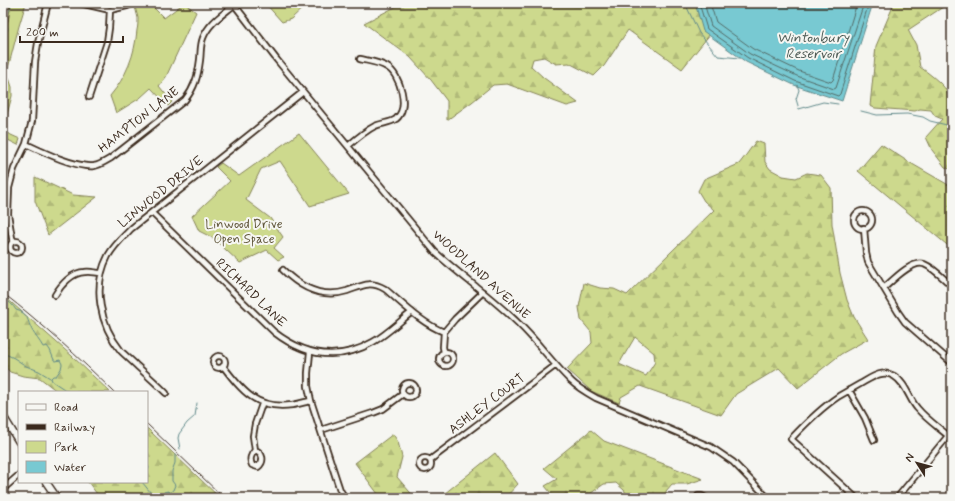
<svg xmlns="http://www.w3.org/2000/svg" width="955" height="501" viewBox="0 0 955 501" font-family="Mynerve,sans-serif">
  <style>
    .green { fill: #cdd98d; stroke: #848256 }
    .forest { fill: url(#forest-firs); stroke: #848256; fill-rule: evenodd }
    .water { fill: #78c9d2; stroke: #60898a }
    .lines { fill: none; stroke-linecap: round; stroke-linejoin: round }
    .shore { stroke: #536a66; stroke-width: 1 }
    .stream { stroke: #60898a; stroke-width: 1 }
    .minor-casing { stroke: #3b2a1e; stroke-width: 8 }
    .major-casing { stroke: #3b2a1e; stroke-width: 9 }
    .minor { stroke: #f6f6f2; stroke-width: 4.5 }
    .major { stroke: #f6f6f2; stroke-width: 6 }
    .rail { stroke: #3b2a1e; stroke-width: 1 }
    .labels { text-anchor: middle; dominant-baseline: central; stroke-width: 4; stroke-linejoin: round; paint-order: stroke }
    .street-label { font-size: 13px; fill: #3b2a1e; stroke: #f6f6f2 }
    .park-label { font-size: 13px; fill: #60563a; stroke: #f6f6f2 }
    .water-label { font-size: 14px; font-style: italic; fill: #4d5a54; stroke: #f6f6f2 }
  </style>
  <defs>
    <pattern id="forest-firs" width="22" height="20" patternUnits="userSpaceOnUse"><rect width="22" height="20" fill="#cdd98d"/><path d="M5 1l3.5 6h-7zM16 11l3.5 6h-7z" fill="#b1ba79"/></pattern>
  </defs>
  <rect width="100%" height="100%" fill="#f6f6f2"/>
  <filter id="ink" filterUnits="userSpaceOnUse"><feTurbulence type="fractalNoise" baseFrequency=".025" numOctaves="2"/><feDisplacementMap in="SourceGraphic" scale="8" xChannelSelector="R" yChannelSelector="G"/><feConvolveMatrix kernelMatrix="1 2 1 2 8 2 1 2 1" color-interpolation-filters="sRGB"/></filter>
  <g filter="url(#ink)">
    <path class="green" d="M11 3H26L19 26 7 72 12 87V96L3 129 11 135 20 139 18 145 8 140 3 135V105L6 95 3 91V40L9 16Z
      M134 3H149L164 18 184 3 196 12 166 77 159 86 172 102 168 106 151 88 140 98 116 113 110 96C126 77 135 55 137 30 138 26 138 22 138 18 137 13 135 8 134 3Z
      M265 3H308L291 19 282 22Z
      M299 133 349 194 310 206 280 161 261 169 246 200 270 218 283 237 274 248 284 257 278 260 267 250 240 263 213 238 199 231 192 216 230 181 216 167 221 163 239 176Z"/>
    <path class="forest" d="M3 3H11L9 16 3 40Z
      M403 3H715L723 18 682 69 628 30 604 66 594 76 569 63 556 64 544 57 533 59 531 66 544 78 578 103 567 106 507 84 493 85 472 102 447 120V101L431 80 410 57 364 23Z
      M896 3H949L908 30 916 45 920 67C926 71 943 84 946 90 949 94 949 100 951 105H952V170L945 167 932 150 926 137 942 119 935 116 931 110 920 109 915 111 875 108 870 106 876 46 894 4Z
      M756 141 764 144 765 162 770 169 783 176 796 178 807 173 821 175 831 188 832 224 840 273 847 300 854 317 868 339 841 354 798 388 779 368 736 394 721 415 640 386 621 397 619 403 591 391 567 369 592 343 591 332 581 320 579 307 584 283 600 288 614 289 627 295 714 210 704 201 698 191 704 179 739 164 746 155ZM635 337 654 353 655 362 646 376 619 364Z
      M881 144 907 161 952 187V249L858 171Z
      M35 177 73 195 97 197 48 235 35 201Z
      M3 296H4L72 356 110 392H58L40 378 23 376 10 372 3 364Z
      M147 428 152 433 220 498H100L88 482H147Z
      M591 430 604 441 703 479 687 484H672L666 491V498H629L624 490 616 483 604 484 584 498H555L545 486 557 479 544 468Z
      M393 434 398 442 402 457 397 477 415 498H381L355 463Z
      M495 453 518 484 505 498H439Z"/>
    <path class="water" d="M695 3H873L842 101 794 85 746 62 703 31Z"/>
    <g class="lines">
      <path class="shore" d="M699 3 707 29 748 58 795 81 838 96 840 94 869 3
        M704 3 711 26 750 54 797 76 834 89 836 88 864 3
        M710 3 716 22 753 49 799 71 831 82 833 80 857 3"/>
      <path class="stream" d="M685 3 699 33 718 56 740 58
        M3 37C13 24 4 28 5 19 6 16 10 9 11 6L9 3
        M797 85 799 90 796 99 799 109 823 102 838 104
        M861 111 877 115 907 114 923 117 930 121 951 126 952 127
        M3 299C9 301 13 305 16 310 29 313 27 321 32 330 35 336 40 341 43 347L47 346 50 350 54 360 56 361 60 360 62 364 61 369 56 376H53L51 378 52 381 67 391 72 392
        M3 353 14 358 26 366 39 371 50 378
        M180 449 178 438 179 434 187 423 195 416 197 403
        M147 464 149 468 147 471
        M142 482 151 493 150 496 146 498
        M169 493 173 490 175 485 172 481V471L175 463V455
        M161 498 163 496 164 492 168 491 169 493 168 498
        M178 498 179 496H183L184 498"/>
      <defs>
        <path id="minor" d="M80 3 110 10 127 6 134 3
          M233 3 277 60 435 252C462 277 493 298 519 324 538 342 552 363 571 381 578 388 587 393 596 398L711 447 733 462 768 498
          M89 97 107 42 109 28 110 10
          M26 144C43 152 76 168 94 166 100 165 106 161 111 158L185 100C195 87 198 76 200 60 201 53 200 46 203 38 209 23 222 15 234 5
          M348 146C356 139 365 131 375 126 382 123 390 123 396 119 410 108 400 74 387 67 379 62 368 61 360 59
          M854 220a9 9 0 1 1 18 0a9 9 0 1 1-18 0Z
          M152 213 274 332C305 356 338 362 373 342 387 334 399 322 412 312
          M864 228 866 253 868 262 898 312 905 322 952 363
          M14 241 12 238 8 214 9 188 14 169 26 144 32 121 35 62 38 43 48 3
          M10 247a6 6 0 1 1 12 0a6 6 0 1 1-12 0Z
          M283 270C300 287 321 299 347 291 362 286 369 280 385 289 403 304 421 323 444 332
          M884 288C893 280 912 260 924 264 934 268 944 279 952 286
          M55 295C61 285 72 272 85 272 90 271 96 273 101 273
          M310 352 308 373V386L311 401 336 478 340 490 345 498
          M444 352 443 347 444 332 455 319 483 292
          M439 359a7 7 0 1 1 14 0a7 7 0 1 1-14 0Z
          M213 362a6 6 0 1 1 12 0a6 6 0 1 1-12 0Z
          M223 366C242 391 257 410 292 405 298 404 305 402 311 401
          M402 390a7 7 0 1 1 14 0a7 7 0 1 1-14 0Z
          M849 390 865 418 874 440
          M166 393C157 384 147 375 137 366 132 361 126 356 121 351 100 325 92 287 108 256 114 245 123 237 132 228L303 92
          M321 430 373 413 383 409 403 394
          M255 450C263 453 265 461 258 467L252 465C249 459 251 455 255 450L253 436 255 424 262 404
          M419 464a6 6 0 1 1 12 0a6 6 0 1 1-12 0Z
          M430 460 556 365
          M3 489 19 475
          M697 498 698 496H702L706 498
          M856 498 791 439C805 424 821 408 839 396 846 392 853 388 860 384 871 378 882 369 894 376 906 383 909 399 917 408 927 420 941 429 952 439
          M897 498 948 436"/>
        <path id="major" d="M3 416 19 442
          M46 482 57 498"/>
      </defs>
      <use href="#minor" class="minor-casing"/>
      <use href="#major" class="major-casing"/>
      <use href="#minor" class="minor"/>
      <use href="#major" class="major"/>
      <path class="rail" d="M3 293C43 324 78 357 114 392
        M147 424 224 498"/>
    </g>
  </g>
  <g class="labels">
    <g class="street-label">
      <text transform="translate(139 120) rotate(-38)">HAMPTON LANE</text>
      <text transform="translate(161 192) rotate(-39)">LINWOOD DRIVE</text>
      <text transform="translate(481 275) rotate(42)">WOODLAND AVENUE</text>
      <text transform="translate(251 293) rotate(44)">RICHARD LANE</text>
      <text transform="translate(487 404) rotate(-37)">ASHLEY COURT</text>
    </g>
    <g class="park-label">
      <text x="244" y="224">Linwood Drive<tspan x="244" dy="15">Open Space</tspan></text>
    </g>
    <g class="water-label">
      <text x="813" y="38">Wintonbury<tspan x="813" dy="16">Reservoir</tspan></text>
    </g>
  </g>
  <rect width="955" height="501" fill="none" stroke="#f6f6f2" stroke-width="16"/>
  <rect x="8" y="8" width="939" height="485" fill="none" stroke="#3b2a1e" stroke-width="1.5" filter="url(#ink)"/>
  <rect x="18" y="391" width="130" height="92" fill="#f6f6f2" stroke="#aba49d"/>
  <rect x="26" y="404" width="20" height="6" fill="#f6f6f2" stroke="#aba49d"/>
  <text x="54" y="411" font-size="12" fill="#3b2a1e">Road</text>
  <rect x="26" y="424" width="20" height="6" fill="#3b2a1e" stroke="#aba49d"/>
  <text x="54" y="431" font-size="12" fill="#3b2a1e">Railway</text>
  <rect x="26" y="441" width="20" height="12" fill="#cdd98d" stroke="#aba49d"/>
  <text x="54" y="451" font-size="12" fill="#3b2a1e">Park</text>
  <rect x="26" y="461" width="20" height="12" fill="#78c9d2" stroke="#aba49d"/>
  <text x="54" y="471" font-size="12" fill="#3b2a1e">Water</text>
  <g transform="translate(917 463) rotate(306)" stroke="#f6f6f2" stroke-width="3" paint-order="stroke">
  <path d="M0-3L7 15L0 10L-7 15Z" fill="#3b2a1e"/>
  <text y="-6" font-size="11" font-weight="bold" text-anchor="middle" fill="#3b2a1e">N</text>
  </g>
  <path d="M20 36v6h103v-6" fill="none" stroke="#3b2a1e" stroke-width="2"/>
  <text x="26" y="36" font-size="12" fill="#3b2a1e" stroke="#f6f6f2" stroke-width="3" paint-order="stroke">200 m</text>
</svg>
